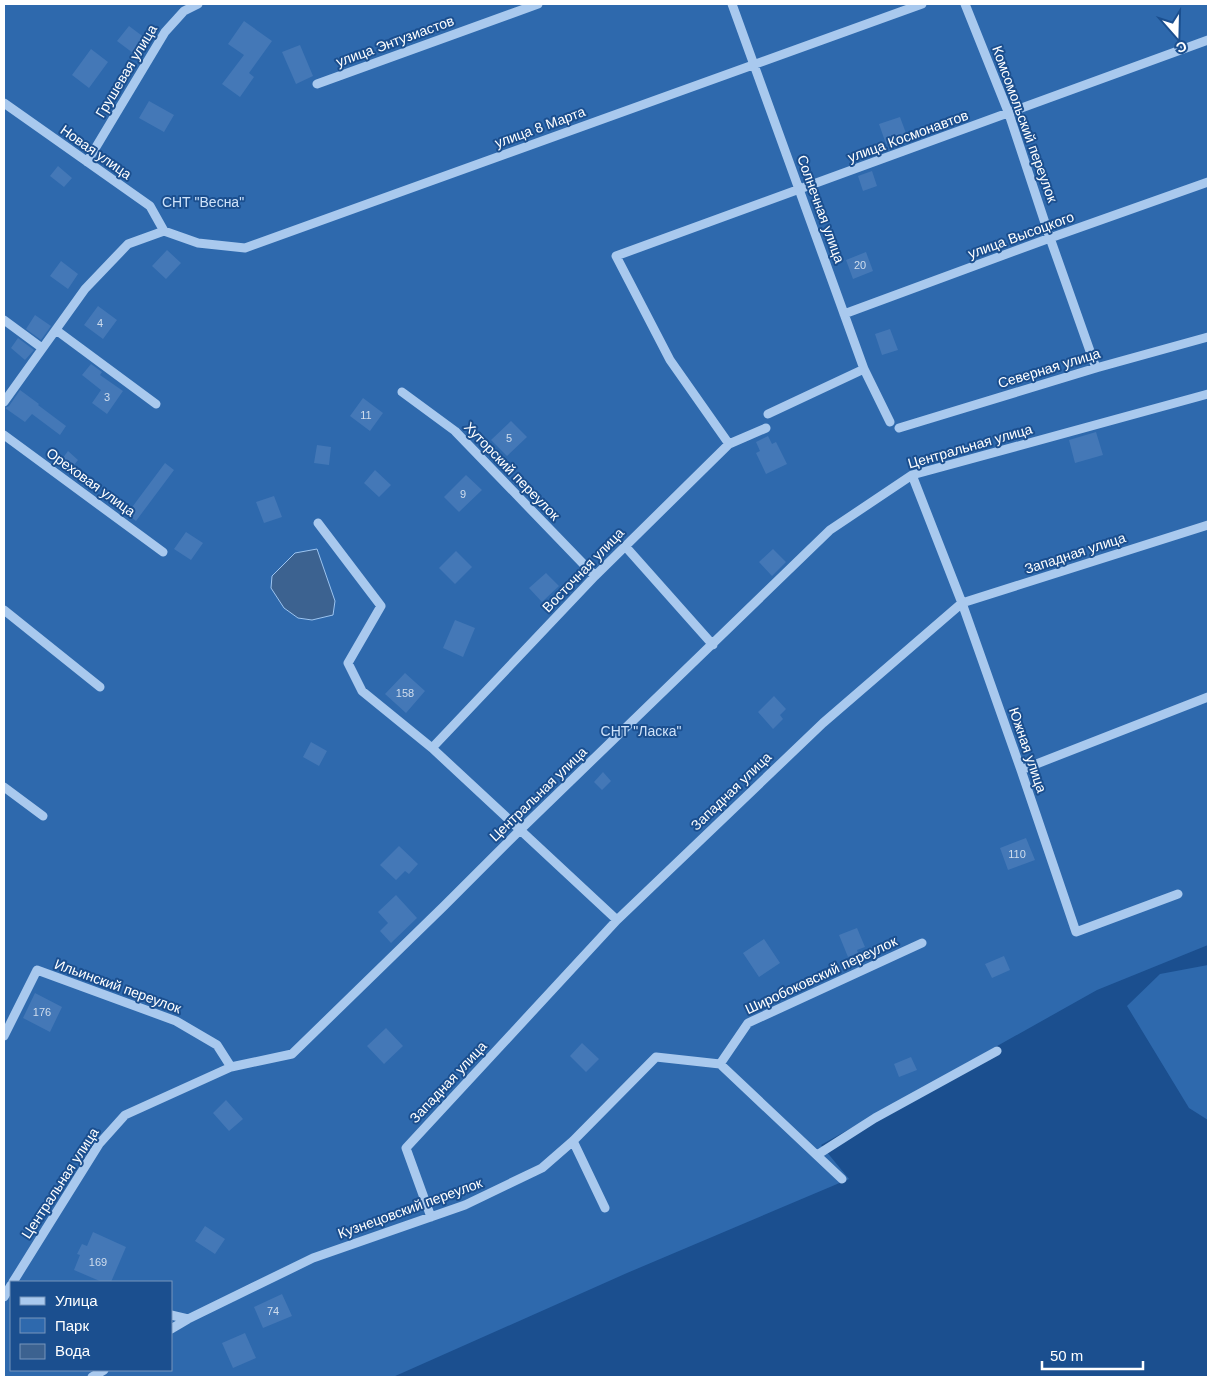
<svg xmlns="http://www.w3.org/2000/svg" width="1212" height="1381" viewBox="0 0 1212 1381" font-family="Helvetica,sans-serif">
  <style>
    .green { fill: #2e69ad; fill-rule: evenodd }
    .water { fill: #3c6290; stroke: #9cc4f0 }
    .building { fill: #4478b7 }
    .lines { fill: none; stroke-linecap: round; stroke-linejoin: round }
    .minor { stroke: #a9c9ee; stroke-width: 9 }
    .labels { text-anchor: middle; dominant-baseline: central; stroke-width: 4; stroke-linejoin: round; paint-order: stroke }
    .number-label { font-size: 11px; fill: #d0dded }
    .street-label { font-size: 14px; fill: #fff; stroke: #1b4f8f }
    .park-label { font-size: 14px; fill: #cfe3fa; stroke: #1b4f8f }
  </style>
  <rect width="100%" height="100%" fill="#1b4f8f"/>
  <path class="green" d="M4 4H1208V945L1097 990 821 1145 849 1179 627 1273 393 1377H4ZM11 1282H171V1370H11Z
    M1208 965V1120L1189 1108 1127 1006 1160 974Z"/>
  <path class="water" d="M317 549 335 601 333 615 312 620 298 618 284 608 271 588 272 576 295 553Z"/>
  <path class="building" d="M244 21 272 41 249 73 254 77 240 97 222 84 244 55 228 44Z
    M129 26 149 41 137 56 117 41Z
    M300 45 313 76 296 84 282 52Z
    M91 49 108 62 89 88 72 75Z
    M149 101 174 115 164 132 139 118Z
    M900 117 907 136 886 144 879 124Z
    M58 166 72 178 64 187 50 176Z
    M872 171 877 186 863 191 858 176Z
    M167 250 181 263 166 279 152 266Z
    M866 252 873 271 853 279 846 260Z
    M61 261 78 274 68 289 50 276Z
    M98 306 117 320 103 339 84 325Z
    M35 315 51 326 41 340 26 329Z
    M890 329 898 350 882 355 875 334Z
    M18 338 34 350 25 360 11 348Z
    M91 364 102 372 100 375 123 391 107 414 92 403 101 390 82 375Z
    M20 390 39 404 38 405 66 426 60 435 32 414 25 422 5 408 9 406Z
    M363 398 383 413 370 431 350 416Z
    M511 421 527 437 507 456 491 440Z
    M1096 432 1103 455 1075 463 1069 440Z
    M768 436 772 444 776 442 787 464 766 474 756 453 760 451 756 442Z
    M317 445 331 447 329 465 314 463Z
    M68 451 78 460 70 470 60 462Z
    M165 463 174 470 136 521 127 514Z
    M375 470 391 485 379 497 364 483Z
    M466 475 482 490 459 512 444 497Z
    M274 496 282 517 264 523 256 502Z
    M186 532 203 543 191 560 174 549Z
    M773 549 786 562 772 576 759 562Z
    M456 551 472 567 455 584 439 568Z
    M546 573 559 586 542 602 529 588Z
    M455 620 475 628 463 657 443 648Z
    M405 673 425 691 406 713 385 694Z
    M774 696 786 709 780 715 783 719 773 729 758 712Z
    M311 742 327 751 319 766 303 757Z
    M603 772 611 781 602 790 594 782Z
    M1026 838 1035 860 1008 870 1000 848Z
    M399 846 418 864 409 874 405 871 396 880 380 865Z
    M396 895 417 918 391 943 380 931 388 923 378 912Z
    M857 928 865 947 857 950 858 953 848 957 839 935Z
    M764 939 780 963 759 977 743 953Z
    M1004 956 1010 970 992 978 985 964Z
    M35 993 62 1007 50 1032 23 1018Z
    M386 1028 403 1046 384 1064 367 1046Z
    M582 1043 599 1059 586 1072 570 1056Z
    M911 1057 917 1070 899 1077 894 1064Z
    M226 1100 243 1119 229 1131 213 1113Z
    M205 1226 225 1239 215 1254 195 1241Z
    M93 1232 126 1247 111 1282H102L74 1270 80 1255 77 1254 82 1244 87 1246Z
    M282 1294 292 1316 263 1328 254 1307Z
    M245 1333 256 1358 233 1368 222 1343Z"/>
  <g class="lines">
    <path class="minor" d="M732 4 864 369 890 422
      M965 4 1009 114 1050 238 1096 368
      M317 84 538 4
      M4 103 150 206 164 231
      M87 162 165 32 184 11 198 4
      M164 231 198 243 245 248 922 4
      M844 314 1050 238 1208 182
      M4 320 42 348
      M56 330 156 404
      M402 392 455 431 595 576
      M4 402 85 289 128 244 164 231
      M768 414 864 369
      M899 428 1096 368 1208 337
      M4 435 163 552
      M729 444 670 360 616 256 1208 40
      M912 475 962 603 1021 770 1076 932 1178 894
      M318 523 381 606 348 663 362 691 432 748 617 920
      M625 546 713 645
      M4 610 100 687
      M432 748 595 576 729 444 766 428
      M1021 770 1208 697
      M4 787 43 816
      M4 1036 37 970 176 1021 217 1045 231 1067
      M720 1064 748 1023 922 943
      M573 1141 605 1208
      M817 1155 875 1118 997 1051
      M431 1217 406 1148 617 920 823 723 962 603 1208 525
      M13 1282 99 1144 125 1115 231 1067 292 1054 444 906 521 829 830 530 912 475 1208 394
      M4 1297 11 1285
      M171 1315 188 1319
      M171 1329 188 1319 313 1258 465 1205 542 1168 573 1141 656 1057 720 1064 842 1179
      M92 1377 104 1370"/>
  </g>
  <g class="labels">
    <g class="number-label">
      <text x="860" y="265">20</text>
      <text x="100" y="323">4</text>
      <text x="107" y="397">3</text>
      <text x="366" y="415">11</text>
      <text x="509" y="438">5</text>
      <text x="463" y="494">9</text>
      <text x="405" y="693">158</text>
      <text x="1017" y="854">110</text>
      <text x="42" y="1012">176</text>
      <text x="98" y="1262">169</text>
      <text x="273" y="1311">74</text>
    </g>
    <g class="street-label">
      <text transform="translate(395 41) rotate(-20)">улица Энтузиастов</text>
      <text transform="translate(126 71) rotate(-59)">Грушевая улица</text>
      <text transform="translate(1025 124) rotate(70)">Комсомольский переулок</text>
      <text transform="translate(540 127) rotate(-20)">улица 8 Марта</text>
      <text transform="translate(908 136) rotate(-20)">улица Космонавтов</text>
      <text transform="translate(96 152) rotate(35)">Новая улица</text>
      <text transform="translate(821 209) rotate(70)">Солнечная улица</text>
      <text transform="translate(1021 235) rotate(-20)">улица Высоцкого</text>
      <text transform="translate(1049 368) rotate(-17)">Северная улица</text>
      <text transform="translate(970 446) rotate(-16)">Центральная улица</text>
      <text transform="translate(512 471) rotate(46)">Хуторский переулок</text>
      <text transform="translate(91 482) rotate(36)">Ореховая улица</text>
      <text transform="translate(1075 553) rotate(-18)">Западная улица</text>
      <text transform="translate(583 570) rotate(-46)">Восточная улица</text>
      <text transform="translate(1028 750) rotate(71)">Южная улица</text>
      <text transform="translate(731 791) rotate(-44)">Западная улица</text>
      <text transform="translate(538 794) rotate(-44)">Центральная улица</text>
      <text transform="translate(821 975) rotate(-25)">Широбоковский переулок</text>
      <text transform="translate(118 986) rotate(20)">Ильинский переулок</text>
      <text transform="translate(448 1082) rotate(-47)">Западная улица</text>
      <text transform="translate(60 1183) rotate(-57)">Центральная улица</text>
      <text transform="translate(410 1208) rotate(-20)">Кузнецовский переулок</text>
    </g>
    <g class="park-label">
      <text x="203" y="202">СНТ "Весна"</text>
      <text x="641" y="731">СНТ "Ласка"</text>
    </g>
  </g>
  <rect width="1212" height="1381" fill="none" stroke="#ffffff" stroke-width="10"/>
  <rect x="10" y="1281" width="162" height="90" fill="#1b4f8f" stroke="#7695bc"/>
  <rect x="20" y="1297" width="25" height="8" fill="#a9c9ee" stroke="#7695bc"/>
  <text x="55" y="1306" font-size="15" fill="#ffffff">Улица</text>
  <rect x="20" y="1318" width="25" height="15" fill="#2e69ad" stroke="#7695bc"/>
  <text x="55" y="1331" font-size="15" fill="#ffffff">Парк</text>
  <rect x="20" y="1344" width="25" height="15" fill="#3c6290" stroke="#7695bc"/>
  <text x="55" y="1356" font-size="15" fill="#ffffff">Вода</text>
  <g transform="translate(1177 35) rotate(160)" stroke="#1b4f8f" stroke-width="4" paint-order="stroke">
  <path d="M0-4L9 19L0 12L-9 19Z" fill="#ffffff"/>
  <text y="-8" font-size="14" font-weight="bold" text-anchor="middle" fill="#ffffff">С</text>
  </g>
  <path d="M1042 1361v8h101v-8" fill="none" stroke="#ffffff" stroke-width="2.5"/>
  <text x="1050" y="1361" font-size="15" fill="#ffffff" stroke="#1b4f8f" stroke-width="4" paint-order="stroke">50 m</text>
</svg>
